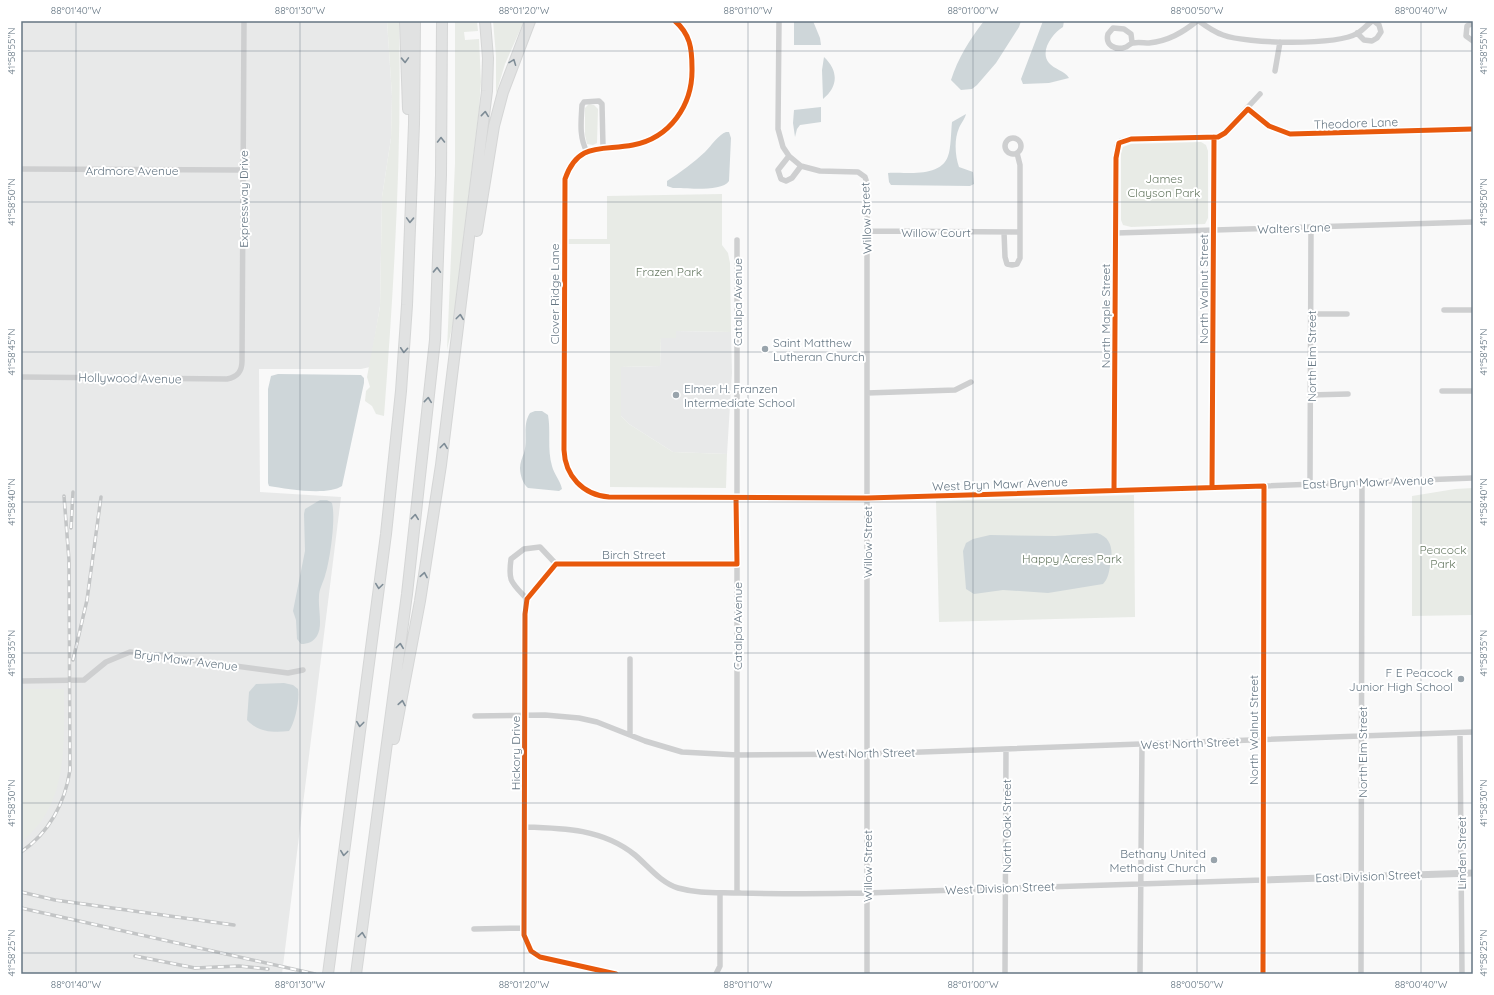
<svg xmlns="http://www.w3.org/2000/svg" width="1494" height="995" viewBox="0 0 1494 995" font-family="Quicksand,sans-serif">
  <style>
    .built { fill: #e8e9e9 }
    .green { fill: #e8ebe6 }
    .water { fill: #ced6d9 }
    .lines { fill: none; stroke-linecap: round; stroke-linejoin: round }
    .motorway-casing { stroke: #d5d6d6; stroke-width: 12 }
    .minor { stroke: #cecfd0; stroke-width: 5.5 }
    .tertiary { stroke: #cecfd0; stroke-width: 7 }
    .motorway { stroke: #e1e2e2; stroke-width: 10 }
    .rail-casing { stroke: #c3c5c6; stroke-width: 3.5 }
    .rail { stroke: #fff; stroke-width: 2; stroke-dasharray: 6; stroke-linecap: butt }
    .cycleway-casing { stroke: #fff; stroke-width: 8 }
    .cycleway { stroke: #e8590c; stroke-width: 5 }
    .oneway { stroke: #7e8c96 }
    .ticks { fill: none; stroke: #657683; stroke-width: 1; stroke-opacity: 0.45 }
    .poi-dot { fill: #99a4ac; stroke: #fff; stroke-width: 1.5 }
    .labels { text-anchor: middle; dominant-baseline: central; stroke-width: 4; stroke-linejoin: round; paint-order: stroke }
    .street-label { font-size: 12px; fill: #657683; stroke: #fff }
    .park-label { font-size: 12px; fill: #687a64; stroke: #fff }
    .poi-label { font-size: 12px; fill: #657683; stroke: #fff; text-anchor: start }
    .neatline { fill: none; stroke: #657683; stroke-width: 1.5 }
    .ticks-label { font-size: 10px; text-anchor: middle; fill: #657683 }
  </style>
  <rect width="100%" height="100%" fill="#f9f9f9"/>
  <path class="built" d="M21 21H387L392 96 391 138 382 197 380 306 370 367 361 369H259L260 492 341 497 282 974H21Z
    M676 331 731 332 732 373 727 454 673 452 629 424 621 416V367L660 366 661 338Z"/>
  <path class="green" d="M387 21H399C402 153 394 284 384 416L376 414 372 406 365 401 366 391 370 387 367 377 380 307 382 197 391 138 392 96Z
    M455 21H477L478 31 464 32 465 40 479 39 481 82 479 109 453 323 447 350 455 163Z
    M493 21H524L505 64 496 94V56Z
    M589 104 594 105 598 109 597 143 593 145 587 144 585 135V108Z
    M1201 142 1206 145 1208 151V218L1205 224 1131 227 1123 225 1121 220V154L1123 147 1131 144Z
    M722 194V245L728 253 730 263 731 332 676 331V338H661L660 366 621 367V416L629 424 673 452 727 454 726 488 610 487V244H568V239H607V196Z
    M1473 488V615L1412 616V496L1455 489Z
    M1134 495 1135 617 939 622 936 501Z
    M21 689H64C64 743 69 805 21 842Z"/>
  <path class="water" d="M794 21H813L820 38 821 45H794Z
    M984 21H1021L1019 27 996 63 977 85 972 89 961 90 951 80C958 58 970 39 984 21Z
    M1043 21H1064L1063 27C1053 33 1039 51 1049 63 1054 69 1065 71 1069 78L1049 83 1023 84 1021 79Z
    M824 57C839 71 838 87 823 99L822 70Z
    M821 107V122L800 125 797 129 795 137 793 123 794 110Z
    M966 114C965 119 961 123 959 128 954 139 955 156 959 167L973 172 974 184 970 186 891 185 889 182 888 173C905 172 941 178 948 156 951 149 951 131 952 122Z
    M726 132H729L731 138 729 181C722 192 686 188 673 188L667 186V181C681 172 693 163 705 152 711 146 719 134 726 132Z
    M278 374 361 375 364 378V383L342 486C327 496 287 489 269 486L268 483V389L271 376Z
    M535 411H542L548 415C551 432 547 449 552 466 554 474 560 480 562 489L559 491 528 488C523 484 520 475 520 468 520 463 522 458 524 453 528 440 522 425 530 413Z
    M320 500H327L332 503C336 518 330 561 325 576 323 583 319 589 319 597 318 609 323 626 317 636 313 642 308 644 301 644L297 639 296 620 293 611 305 551 304 514 305 509Z
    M1097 533C1113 538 1113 552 1110 566 1109 572 1108 579 1103 584L1048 593 1003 590 974 594 966 589 963 551 966 543 973 539 990 535 1055 536Z
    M284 683 293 685 298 689C300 699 295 723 289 731 273 733 258 732 247 720L249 692 256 684Z"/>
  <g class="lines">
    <defs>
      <path id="motorway" d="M405 21 408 109
        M477 231 494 126 503 92 530 21
        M394 739 420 601 441 465 487 91 488 58 485 21
        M328 974 386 534 401 391 407 305 414 124 415 21
        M356 974 407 594 435 340 441 175 442 21"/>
    </defs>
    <use href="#motorway" class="motorway-casing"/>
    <path class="minor" d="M675 21C690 34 692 48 692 67 693 104 671 137 634 145 624 147 614 146 603 147 583 149 568 165 564 184V454C566 478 586 496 609 497L867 498 1264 486 1473 478
      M779 21 778 129 783 147 789 156 801 166 820 171 858 172 865 177 867 183V974
      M1199 21C1207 27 1214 32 1223 35 1247 44 1336 46 1358 33 1363 30 1367 25 1372 21
      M1473 23 1467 26 1466 36 1473 41
      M1357 33 1364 40 1372 41 1377 38 1381 32 1379 25 1374 21
      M1132 42 1131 34 1124 29 1113 28 1108 34C1105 45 1115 51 1126 47 1128 46 1131 43 1133 43 1138 42 1144 43 1149 43 1168 41 1182 33 1197 21
      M1275 71 1280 42
      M1248 109 1269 126 1290 134 1473 129
      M1005 146a8 8 0 1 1 16 0a8 8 0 1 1-16 0Z
      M587 152C579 137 581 122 582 105L584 102 599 101 602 104 603 147
      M789 156 778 170 781 179 786 181 792 178 801 166
      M21 169 243 170
      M867 231 1020 232V165L1017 153
      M1004 232 1005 257 1007 264 1012 265 1017 264 1020 258V232
      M1116 233 1473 222
      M737 240V893
      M1444 310H1473
      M1311 314H1347
      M21 377 227 379C238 377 242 371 242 361L244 21
      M1442 391H1473
      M867 393 955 390 971 382
      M1310 395 1348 394
      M1310 484 1311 227
      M1212 487 1214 137
      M1114 490 1117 146 1121 141 1131 139 1214 137 1222 135 1260 94
      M527 599C511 582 508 582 511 559L524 549 540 547 556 564
      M630 659V735
      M21 681 84 680 106 662 130 652 288 673 303 670
      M475 716 545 715 579 718 597 722 645 741 682 752 737 755 867 754 1473 732
      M1460 733 1462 974
      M525 827C564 828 603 829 635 855 648 866 661 883 678 888 699 894 720 892 741 893 783 894 825 894 866 893L1263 880 1264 486
      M474 929 523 928
      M616 974 540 957 531 951 524 935 525 614 527 599 556 564H737
      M716 974 720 966V893
      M1005 974 1006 749
      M1140 974 1142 744
      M1361 974 1362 482"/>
    <path class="tertiary" d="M1263 974V880L1473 873"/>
    <use href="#motorway" class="motorway"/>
    <defs>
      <path id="rail" d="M71 528 73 492
        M73 660 87 600 101 497
        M21 852C49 833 65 803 70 770L69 560 64 496
        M21 892 55 900 234 925
        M21 908 315 974
        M135 956 195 968 239 966 268 969"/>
    </defs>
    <use href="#rail" class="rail-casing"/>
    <use href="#rail" class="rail"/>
    <defs>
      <path id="cycleway" d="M675 21C690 34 692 48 692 68 693 105 670 138 633 145 603 151 578 141 565 179L564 450C565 476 583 495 609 497L867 498 1264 486 1263 974
        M1212 487 1214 137
        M1114 490 1116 158 1119 143 1131 139 1218 137 1225 133 1248 109 1269 126 1290 134 1473 129
        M616 974 540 957 531 951 524 935 525 614 527 599 556 564H737L736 498"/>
    </defs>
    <use href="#cycleway" class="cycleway-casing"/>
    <use href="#cycleway" class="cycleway"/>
  </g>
  <defs><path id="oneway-chevron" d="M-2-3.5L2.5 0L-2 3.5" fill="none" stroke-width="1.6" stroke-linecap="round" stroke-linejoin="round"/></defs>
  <g class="oneway">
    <use href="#oneway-chevron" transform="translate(405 60) rotate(88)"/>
    <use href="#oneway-chevron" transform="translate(513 62) rotate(-69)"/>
    <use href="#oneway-chevron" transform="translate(485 114) rotate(-84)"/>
    <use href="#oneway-chevron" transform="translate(441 140) rotate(-90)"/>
    <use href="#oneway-chevron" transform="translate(410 220) rotate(92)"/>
    <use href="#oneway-chevron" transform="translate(437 270) rotate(-88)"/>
    <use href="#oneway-chevron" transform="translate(460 317) rotate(-83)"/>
    <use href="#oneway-chevron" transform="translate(404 350) rotate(94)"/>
    <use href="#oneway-chevron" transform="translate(428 400) rotate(-84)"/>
    <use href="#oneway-chevron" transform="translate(444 446) rotate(-83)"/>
    <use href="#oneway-chevron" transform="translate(415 517) rotate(-84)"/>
    <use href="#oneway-chevron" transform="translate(424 575) rotate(-80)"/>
    <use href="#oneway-chevron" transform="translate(379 586) rotate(98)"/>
    <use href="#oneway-chevron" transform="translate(400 646) rotate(-83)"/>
    <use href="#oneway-chevron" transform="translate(402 703) rotate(-80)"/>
    <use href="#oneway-chevron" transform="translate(360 724) rotate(97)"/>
    <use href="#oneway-chevron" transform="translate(344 853) rotate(97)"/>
    <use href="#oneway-chevron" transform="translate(362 935) rotate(-82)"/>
  </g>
  <path class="ticks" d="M76 21V974M300 21V974M524 21V974M748 21V974M973 21V974M1197 21V974M1421 21V974M21 51H1473M21 202H1473M21 352H1473M21 502H1473M21 653H1473M21 803H1473M21 953H1473"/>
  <g class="poi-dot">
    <circle cx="765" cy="349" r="4"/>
    <circle cx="676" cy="395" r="4"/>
    <circle cx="1461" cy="679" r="4"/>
    <circle cx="1214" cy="860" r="4"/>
  </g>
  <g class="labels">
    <g class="street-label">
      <text transform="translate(1356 123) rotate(-2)">Theodore Lane</text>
      <text x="132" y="170">Ardmore Avenue</text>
      <text transform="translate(243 199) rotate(-90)">Expressway Drive</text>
      <text transform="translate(866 218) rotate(-92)">Willow Street</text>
      <text transform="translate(1294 228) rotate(-2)">Walters Lane</text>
      <text x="936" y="232">Willow Court</text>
      <text transform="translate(1203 289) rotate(-90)">North Walnut Street</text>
      <text transform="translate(554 294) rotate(-90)">Clover Ridge Lane</text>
      <text transform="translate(737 302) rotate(-90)">Catalpa Avenue</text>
      <text transform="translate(1105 316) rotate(-90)">North Maple Street</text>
      <text transform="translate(1311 356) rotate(-90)">North Elm Street</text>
      <text transform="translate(130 378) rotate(1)">Hollywood Avenue</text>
      <text transform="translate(1368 482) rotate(-2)">East Bryn Mawr Avenue</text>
      <text transform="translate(1000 484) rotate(-2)">West Bryn Mawr Avenue</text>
      <text transform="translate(867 542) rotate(-90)">Willow Street</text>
      <text x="634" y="554">Birch Street</text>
      <text transform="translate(737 626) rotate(-90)">Catalpa Avenue</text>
      <text transform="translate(186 660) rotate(7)">Bryn Mawr Avenue</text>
      <text transform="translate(1253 730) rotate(-90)">North Walnut Street</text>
      <text transform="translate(1190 743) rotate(-2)">West North Street</text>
      <text transform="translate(1362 752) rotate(-90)">North Elm Street</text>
      <text transform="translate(515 753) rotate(-90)">Hickory Drive</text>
      <text transform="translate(866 753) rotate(-1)">West North Street</text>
      <text transform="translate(1006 826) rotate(-90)">North Oak Street</text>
      <text transform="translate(1461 853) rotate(-90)">Linden Street</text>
      <text transform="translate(867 866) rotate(-90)">Willow Street</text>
      <text transform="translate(1368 876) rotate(-2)">East Division Street</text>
      <text transform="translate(1000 888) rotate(-2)">West Division Street</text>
    </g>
    <g class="park-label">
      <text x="1164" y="178">James<tspan x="1164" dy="14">Clayson Park</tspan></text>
      <text x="669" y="271">Frazen Park</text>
      <text x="1443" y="549">Peacock<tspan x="1443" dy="14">Park</tspan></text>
      <text x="1072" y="558">Happy Acres Park</text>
    </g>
    <g class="poi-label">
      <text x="773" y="342">Saint Matthew<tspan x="773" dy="14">Lutheran Church</tspan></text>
      <text x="684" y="388">Elmer H. Franzen<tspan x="684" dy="14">Intermediate School</tspan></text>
      <text x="1453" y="672" text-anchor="end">F E Peacock<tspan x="1453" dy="14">Junior High School</tspan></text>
      <text x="1206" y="853" text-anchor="end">Bethany United<tspan x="1206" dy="14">Methodist Church</tspan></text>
    </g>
  </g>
  <rect width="1494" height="995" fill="none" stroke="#ffffff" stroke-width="44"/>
  <rect x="22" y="22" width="1450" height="951" class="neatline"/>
  <g class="ticks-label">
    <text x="76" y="14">88°01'40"W</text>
    <text x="300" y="14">88°01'30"W</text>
    <text x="524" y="14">88°01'20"W</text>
    <text x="748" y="14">88°01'10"W</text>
    <text x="973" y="14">88°01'00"W</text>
    <text x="1197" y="14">88°00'50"W</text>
    <text x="1421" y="14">88°00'40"W</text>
    <text transform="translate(11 51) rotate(-90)" y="4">41°58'55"N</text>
    <text transform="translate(1483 51) rotate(-90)" y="4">41°58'55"N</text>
    <text transform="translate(11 202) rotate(-90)" y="4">41°58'50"N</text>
    <text transform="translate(1483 202) rotate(-90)" y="4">41°58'50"N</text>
    <text transform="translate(11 352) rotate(-90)" y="4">41°58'45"N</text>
    <text transform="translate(1483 352) rotate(-90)" y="4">41°58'45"N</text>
    <text transform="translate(11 502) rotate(-90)" y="4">41°58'40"N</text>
    <text transform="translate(1483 502) rotate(-90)" y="4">41°58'40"N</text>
    <text transform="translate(11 653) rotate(-90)" y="4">41°58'35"N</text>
    <text transform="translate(1483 653) rotate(-90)" y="4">41°58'35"N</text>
    <text transform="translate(11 803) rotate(-90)" y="4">41°58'30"N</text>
    <text transform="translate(1483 803) rotate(-90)" y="4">41°58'30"N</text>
    <text transform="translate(11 953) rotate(-90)" y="4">41°58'25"N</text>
    <text transform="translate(1483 953) rotate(-90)" y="4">41°58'25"N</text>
    <text x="76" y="988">88°01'40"W</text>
    <text x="300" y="988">88°01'30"W</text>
    <text x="524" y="988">88°01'20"W</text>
    <text x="748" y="988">88°01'10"W</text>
    <text x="973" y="988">88°01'00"W</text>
    <text x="1197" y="988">88°00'50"W</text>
    <text x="1421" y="988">88°00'40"W</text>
  </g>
</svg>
